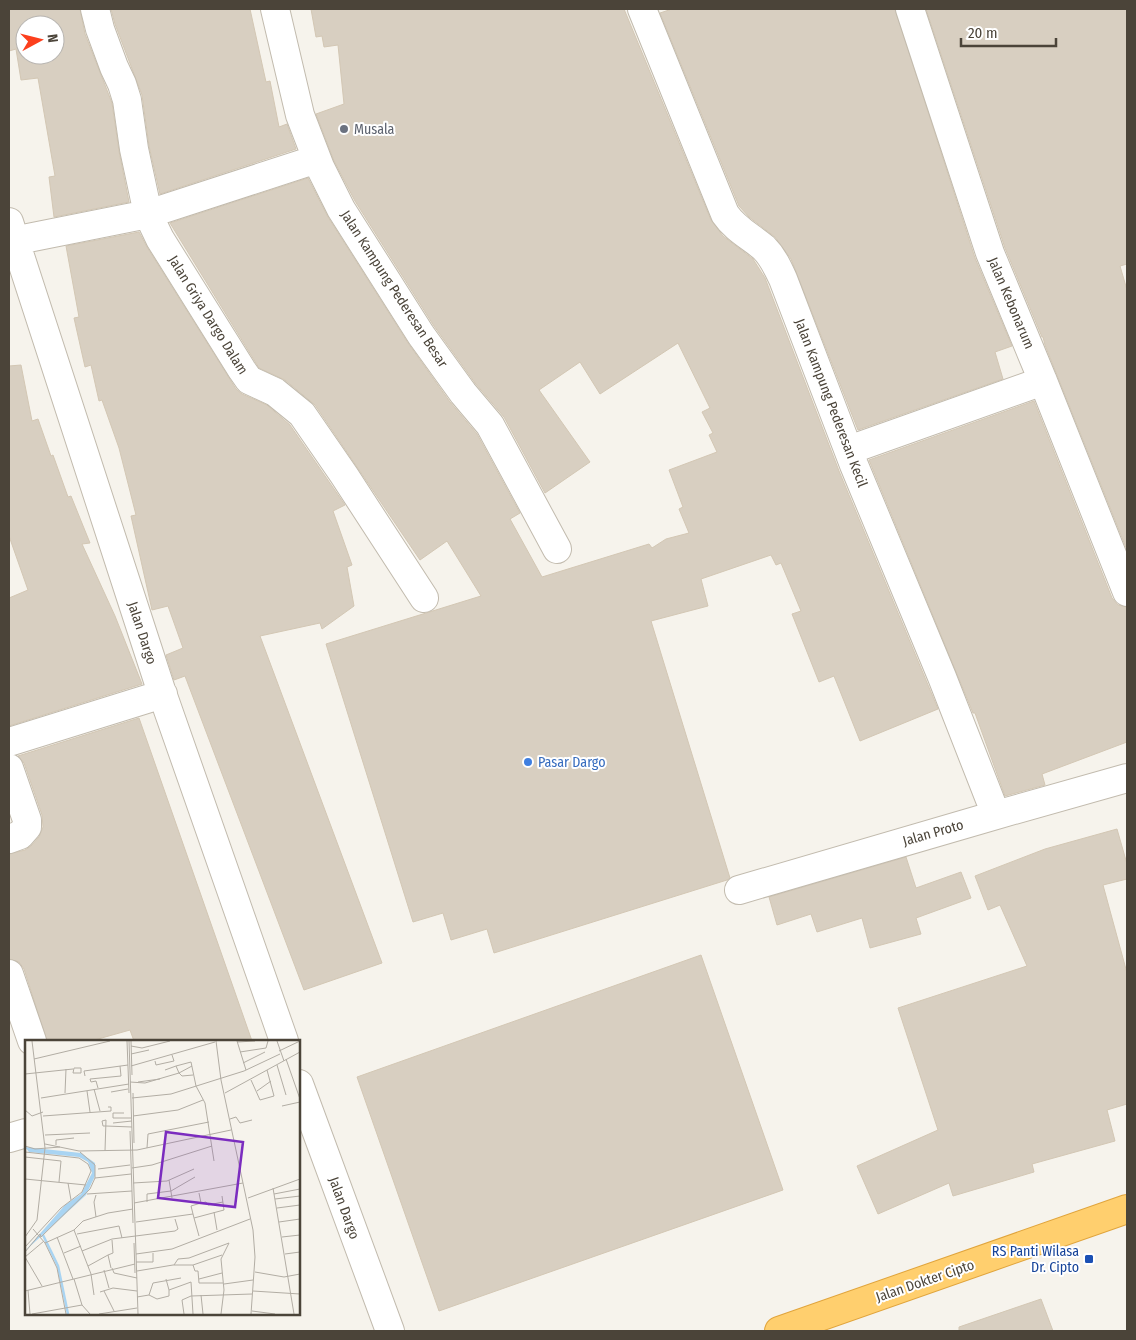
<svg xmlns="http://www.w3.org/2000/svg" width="1136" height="1340" viewBox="0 0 1136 1340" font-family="'Fira Sans Condensed',sans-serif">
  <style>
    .building { fill: #d8cfc1; stroke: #d3c7b4; fill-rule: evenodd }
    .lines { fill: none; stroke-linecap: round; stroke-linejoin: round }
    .minor-casing { stroke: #c2bbae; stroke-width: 30 }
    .highway-casing { stroke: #e0a43c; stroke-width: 30 }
    .minor { stroke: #fff; stroke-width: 28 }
    .highway { stroke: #ffcf6e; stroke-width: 28 }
    .worship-dot { fill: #6b7280; stroke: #fff; stroke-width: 2 }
    .shop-dot { fill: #3f7fe0; stroke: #fff; stroke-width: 2 }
    .transit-dot { fill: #1a4fb4; stroke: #fff; stroke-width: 2 }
    .labels { text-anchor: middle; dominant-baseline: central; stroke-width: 4; stroke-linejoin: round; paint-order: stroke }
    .worship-label { font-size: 14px; fill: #5b616d; stroke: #fff; text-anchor: start }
    .street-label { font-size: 14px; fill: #4b4439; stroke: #fff }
    .shop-label { font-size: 14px; fill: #366cbe; stroke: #fff; text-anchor: start }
    .transit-label { font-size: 14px; fill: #164399; stroke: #fff; text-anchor: end }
    .inset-river { fill: none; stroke: #a9d4f2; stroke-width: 2.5 }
    .inset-road { fill: none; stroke: #b2ada4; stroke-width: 1 }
    .view { fill: #7b2cbf; fill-opacity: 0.15; stroke: #7b2cbf; stroke-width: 2.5 }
    .inset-edge { fill: none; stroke: #4b4439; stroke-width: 2.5 }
  </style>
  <rect width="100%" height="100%" fill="#f6f3ec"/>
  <path class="building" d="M9 9H80L85 34 112 103 119 151 129 202 54 217 49 177 55 176 38 78 21 80 16 49 9 51ZM25 25H55V55H25Z
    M111 9H250L266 82 270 81 279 127 287 124 296 149 160 194 149 146 142 95 115 24Z
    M311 9H624L711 220 723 236 753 259 765 278 839 471 938 709 860 741 834 676 819 682 792 614 801 611 781 563 776 565 771 555 701 579 708 606 651 621 730 878 727 880 494 953 487 929 451 940 443 913 413 922 326 644 481 596 447 541 420 560 315 405 285 380 259 368 170 223 308 178 328 217 408 343 450 402 477 434 520 513 510 519 542 577 649 544 652 548 666 539 689 533 679 509 683 507 669 470 717 452 709 435 713 433 702 412 710 408 678 343 600 394 580 362 539 390 590 462 545 493 504 417 475 383 434 326 355 201 334 161 316 114 344 104 338 45 324 47 322 36 316 37Z
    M672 9H895L975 258 1012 346 995 352 1003 379 858 430 791 259 775 237 749 217 739 206 660 13Z
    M926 9H1127V264L1120 266 1127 290V550L1045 345 1043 337H1042L1005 248Z
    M139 232 147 247 236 389 242 394 267 405 290 425 345 505 333 511 352 565 347 567 354 606 322 629 320 623 260 636 382 963 304 990 185 676 174 680 166 655 183 648 168 606 152 610 131 516 136 515 119 448 102 400 99 401 91 365 85 367 74 318 79 317 66 246Z
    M21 365 32 421 38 419 51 456 53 455 68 497 71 496 90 543 82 544 115 616 142 684 9 726V598L28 590 9 536V366Z
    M1034 401 1112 598 1118 605 1127 607V742L1042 774 1045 785 1005 796 975 713H973L869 460Z
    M139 718 252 1041H134L130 1030 91 1041H47L24 969 19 962 9 959V854L25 850 31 846 39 837 43 827 42 815 24 763 18 756Z
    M1117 829 1127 864V879L1103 885 1127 973V1104L1107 1110 1115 1141 1032 1164 1034 1172 953 1196 949 1183 878 1214 857 1166 938 1130 898 1008 1027 966 1000 905 988 910 975 876 1045 849Z
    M906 857 916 888 961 872 971 898 916 918 921 934 870 948 862 918 817 932 811 914 777 925 769 897Z
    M701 955 783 1190 439 1311 357 1077Z
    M1041 1299 1053 1331H959V1327Z"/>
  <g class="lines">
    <defs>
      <path id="minor" d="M95 9 100 29 114 67 122 84 127 100 134 149 148 214 160 239 242 370 249 380 275 392 302 414 344 475 424 598
        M275 9 300 115 320 167 341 209 421 335 463 393 490 425 557 549
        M642 9 725 214C736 230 750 236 764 248 773 257 778 268 783 279L854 465 942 677 996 815
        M910 9 990 253 1043 381 1127 592
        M9 222 161 690 284 1041
        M13 241 148 214 317 159
        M849 450 1043 381
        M9 742 163 694
        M9 768 27 820V827L20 835 9 839
        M739 890 996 815 1127 778
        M9 974 32 1041
        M299 1084 390 1331
        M9 1138 26 1133"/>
      <path id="highway" d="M779 1331 1127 1209"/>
    </defs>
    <use href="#minor" class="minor-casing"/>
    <use href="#highway" class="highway-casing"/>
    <use href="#minor" class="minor"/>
    <use href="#highway" class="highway"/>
  </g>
  <circle class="worship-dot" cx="344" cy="129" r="5"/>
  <circle class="shop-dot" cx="528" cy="762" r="5"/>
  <rect class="transit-dot" x="1084" y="1254" width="10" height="10" rx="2.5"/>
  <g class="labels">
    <g class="worship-label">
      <text x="354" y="129">Musala</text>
    </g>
    <g class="street-label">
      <text transform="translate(394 289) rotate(57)">Jalan Kampung Pederesan Besar</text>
      <text transform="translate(1011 303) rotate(67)">Jalan Kebonarum</text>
      <text transform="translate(208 315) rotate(58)">Jalan Griya Dargo Dalam</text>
      <text transform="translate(831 403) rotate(69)">Jalan Kampung Pederesan Kecil</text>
      <text transform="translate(142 633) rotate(72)">Jalan Dargo</text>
      <text transform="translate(933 833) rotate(-16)">Jalan Proto</text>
      <text transform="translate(344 1208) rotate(70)">Jalan Dargo</text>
      <text transform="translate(925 1281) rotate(-19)">Jalan Dokter Cipto</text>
    </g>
    <g class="shop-label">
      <text x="538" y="762">Pasar Dargo</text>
    </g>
    <g class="transit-label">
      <text x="1079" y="1251">RS Panti Wilasa<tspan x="1079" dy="16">Dr. Cipto</tspan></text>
    </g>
  </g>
  <g transform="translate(25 1040)">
    <rect width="275" height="275" fill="#f6f3ec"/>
    <path d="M0 107 56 113 70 123V136L61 155 0 211 40 165 56 154 67 133 63 122 54 117 4 112Z" fill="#a9d4f2"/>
    <path class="inset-river" d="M18 195 33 226 43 274"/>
    <path class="inset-road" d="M102 1 104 53M104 1 113 274M106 1 107 35M191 1 196 40 228 190 230 217 226 274M212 1 221 30M252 1 259 21M212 2 230 1M106 6 117 8 145 1M254 11 275 1M215 12 241 8 243 1M106 14 124 10M9 19 85 1M261 19 275 59M130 21 131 25 149 21 147 15M218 23 240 12M252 25 261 55M106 26 190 2M151 26 166 22 171 46 180 63 189 121M167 26 154 33 157 36 168 35M49 28H56V33H48ZM0 34 48 29M60 36 59 31 103 25M226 40 235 60 249 56 242 30M105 42 120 43 154 33 151 26 140 30M113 42 135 39M73 48 71 41 66 42 65 39 96 36 95 26M69 49 75 71M62 51 65 72M232 51 246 41M86 52 103 49M40 53 41 29M108 53 109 103M200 53 275 12M16 58 104 44M107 58 146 54 219 31 255 14M257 66 275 62M0 70 7 76 18 72M99 73H88V78H107M18 76 86 71V67H83M108 76 153 70 178 60M205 79 211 77 215 83 227 80M88 83 107 81M81 86 107 87M105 91 108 183M20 95 65 93M20 104 54 111 112 110 206 90M31 105V100L49 98M0 106 10 109 35 107M122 108 123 94 184 82M80 111 81 80 77 81 78 86H81M0 112 54 118 63 124 66 131 57 152 36 168 0 207M0 117 36 121 34 142M107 128 127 125 187 106M73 129 105 125M70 138 106 134M0 139 61 145M144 140 147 158M43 143 46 160M108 143 142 141 169 129M248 148 269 274M62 154 107 151M249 154 275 149M71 155 69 162 71 177M223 158 275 139M250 159 275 156M122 162V154L146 151 170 137M109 163 218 143M176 163 181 162 183 165 198 162M252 168 275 165M189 172 192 190M168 174 169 178 199 170 197 156M169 178 174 196M111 182 168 174 166 166 176 163 174 153M254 182 275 179M8 189 20 203 32 228 41 274M49 190 66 234 69 255M52 194 94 186 97 198M0 197 12 180 20 108 7 1M32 197 48 239M257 197 275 195M20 203 49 190 58 181 83 173 108 169M109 203 110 233M57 211 87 199 150 191 153 189 150 179M0 212 15 194 16 197 65 149 70 138V125L55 112M39 213 56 206M111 214 147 209 225 179M260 214 275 212M0 217 17 246M0 217 19 201M111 222H128V213M149 225 153 219 164 218 204 203M168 225 170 231H173L174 243H198M63 226 83 215M86 228 83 215 88 213 87 200M87 228 89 233 112 238M79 230 84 248M112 231 148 225H168L197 215M230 232 259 237 275 234M49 239 57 265 65 274M141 239 144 250 166 242 168 274M174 239 197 233M199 244 228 240M3 250 5 274M0 251 110 224M79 251 89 271M228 251 275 254M75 252 88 248 112 251M124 255 132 259 144 256V250M176 255 178 274M112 257 124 255 128 243 156 238M227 271 250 274M7 274 57 265M74 274 112 268M159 274 157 260 166 256 227 254M196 274 199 250 196 219 204 203"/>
    <path class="view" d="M141 92 218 102 210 167 133 158Z"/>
    <rect width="275" height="275" class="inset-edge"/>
  </g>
  <rect width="1136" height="1340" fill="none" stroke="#4b4439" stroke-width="20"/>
  <g transform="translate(40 40) rotate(83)"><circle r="24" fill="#ffffff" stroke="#b7b4b0"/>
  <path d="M0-4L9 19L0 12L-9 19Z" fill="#fc3f1d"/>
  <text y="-8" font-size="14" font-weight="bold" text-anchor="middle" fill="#4b4439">N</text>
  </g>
  <path d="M961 38v8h95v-8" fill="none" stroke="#4b4439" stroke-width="2.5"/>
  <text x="968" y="38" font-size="15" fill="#4b4439" stroke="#ffffff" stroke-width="4" paint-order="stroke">20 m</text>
</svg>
